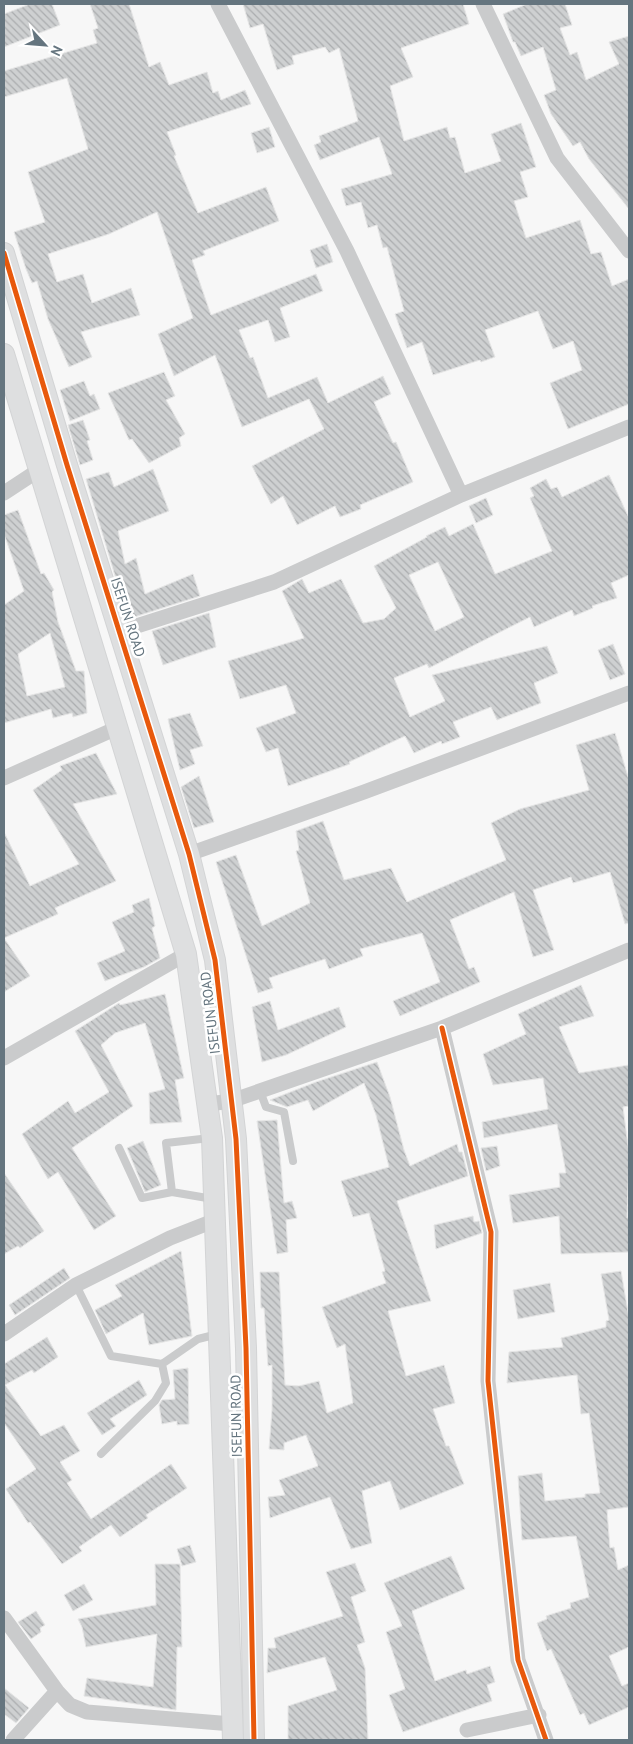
<svg xmlns="http://www.w3.org/2000/svg" width="633" height="1744" viewBox="0 0 633 1744" font-family="'PT Sans',sans-serif">
  <style>
    .building { fill: url(#building-back-hatch); stroke: #e6e6e6; fill-rule: evenodd }
    .lines { fill: none; stroke-linecap: round; stroke-linejoin: round }
    .secondary-casing { stroke: #d3d4d5; stroke-width: 22 }
    .lane { stroke: #cacbcc; stroke-width: 8 }
    .street { stroke: #cacbcc; stroke-width: 15 }
    .secondary { stroke: #dedfe0; stroke-width: 20 }
    .cycleway-casing { stroke: #fff; stroke-width: 8 }
    .cycleway { stroke: #e8590c; stroke-width: 5 }
    .labels { text-anchor: middle; dominant-baseline: central; stroke-width: 5; stroke-linejoin: round; paint-order: stroke }
    .street-label { font-size: 14px; fill: #65757f; stroke: #fff }
  </style>
  <defs>
    <pattern id="building-back-hatch" width="6" height="6" patternUnits="userSpaceOnUse" patternTransform="scale(1.25)"><rect width="6" height="6" fill="#ced0d1"/><path d="M-1 5l2 2M0 0l6 6M5-1l2 2" fill="none" stroke="#abadaf"/></pattern>
  </defs>
  <rect width="100%" height="100%" fill="#f7f7f7"/>
  <path class="building" d="M30 4H52L60 25 4 47V14Z
    M90 4H129L149 67 160 62 169 85 207 72 213 93 218 91 221 100 245 90 251 104 167 132 176 155 174 156 198 213 266 187 279 221 203 251 205 255 192 260 211 315 316 274 323 291 280 308 290 337 275 342 268 320 239 330 250 358 253 357 268 398 317 377 328 403 383 376 391 394 374 402 393 443 396 442 413 482 360 505 361 509 340 517 335 506 297 525 283 496 271 504 252 466 324 429 309 399 242 427 215 355 174 376 158 334 193 318 157 212 109 234 48 254 57 282 83 274 92 303 131 288 140 315 81 332 92 357 69 367 48 319 37 281 32 283 26 269 14 232 45 222 28 172 88 149 67 78 4 97V71L97 43 93 30 98 28Z
    M243 4H463L469 24 401 48 413 77 390 86 404 141 447 127 450 138 455 137 465 173 501 161 491 134 521 123 536 167 520 172 528 197 514 201 526 238 580 220 591 254 601 252 612 286 629 279V404L568 429 550 383 582 370 573 341 553 349 538 311 485 330 495 357 481 362 480 360 433 375 422 342 407 348 395 314 404 311 387 247 383 248 377 225 368 228 361 202 346 206 341 189 392 174 379 137 320 160 314 145 321 142 319 136 358 121 339 48 329 53 325 47 292 56 294 64 277 70 263 24 250 28Z
    M527 4H565L572 25 560 28 570 55 577 52 586 80 619 64 609 42 629 36V209L589 159 580 142 573 146 551 114 544 95 556 90 543 47 521 56 515 42H513L503 14Z
    M269 127 275 147 257 153 251 133Z
    M327 244 333 262 316 268 310 250Z
    M164 372 175 396 166 400 185 434 179 438 181 446 149 463 132 439 129 440 108 393Z
    M84 381 90 396 94 394 100 409 70 421 60 390Z
    M83 420 90 440 87 441 93 460 80 465 68 425Z
    M153 469 169 511 118 531 125 564 136 558 145 594 193 574 200 596 128 619 86 479 109 472 114 487Z
    M609 475 629 518V575L611 583 617 598 592 606 593 608 574 616 572 610 534 627 530 617 429 668 427 664 394 678 410 717 445 701 432 675 547 646 558 673 534 683 541 703 497 720 491 707 453 722 460 737 442 744 441 741 414 753 405 736 349 762 350 764 288 786 278 748 266 752 256 728 296 713 286 685 240 699 228 661 304 638 282 591 302 579 309 593 341 579 363 623 384 619 396 608 374 566 427 537 426 536 445 527 449 536 473 524 495 574 552 551 530 498 534 496 530 488 546 479 551 489 557 487 562 497ZM438 562 464 617 435 631 409 575Z
    M486 498 493 515 476 523 469 506Z
    M18 510 41 574 44 573 54 590 52 592 58 622 76 671H84L87 713 73 717 72 713 53 718 51 709 4 723V605L24 591 4 534V515ZM50 633 65 687 27 696 18 654Z
    M209 613 216 647 163 665 152 631Z
    M613 644 625 674 610 680 598 650Z
    M190 713 203 746 190 750 195 764 180 770 168 719Z
    M615 733 629 780V923L625 924 610 872 573 883 571 877 533 890 554 950 533 957 514 892 450 920 469 969 474 967 480 982 400 1016 393 1001 440 982 422 933 360 949 363 956 329 969 325 959 269 978 273 988 258 993 216 862 236 855 262 926 310 903 296 851 299 850 296 831 323 821 344 880 391 868 407 902 506 860 491 823 520 809 589 790 576 745Z
    M96 753 117 794 73 804 116 881 55 908 58 914 4 938V832L30 886 79 864 33 790 62 770 60 766Z
    M199 776 214 822 194 828 181 787Z
    M149 898 155 926 152 928 160 958 144 967 105 981 97 963 125 951 112 922 134 912 132 905Z
    M4 938 30 976 4 992Z
    M581 985 594 1016 559 1027 579 1073 629 1065V1106L623 1107 629 1153 627 1218 629 1217V1252L561 1254 559 1216 513 1223 509 1195 560 1187 559 1173H566L557 1124 484 1138 482 1122 548 1109 543 1078 493 1085 483 1054 526 1034 518 1014Z
    M165 994 184 1078 175 1080 182 1122 150 1124 149 1093 165 1089 145 1023 115 1033 101 1045 133 1106 72 1148 116 1216 94 1230 58 1172 48 1179 22 1134 68 1101 75 1113 109 1092 75 1031 119 1003 120 1005Z
    M270 1001 278 1030 339 1007 346 1027 286 1055 262 1062 252 1007Z
    M377 1062 390 1097 404 1150 410 1166 457 1144 459 1152H462L468 1176 397 1201 431 1301 388 1311 406 1376 444 1365 455 1403 433 1409 446 1446H449L464 1484 400 1510 390 1481 362 1491 372 1543 351 1549 330 1497 270 1518 268 1497 285 1495 279 1480 318 1466 306 1435 284 1443V1450L269 1449 272 1410V1365L268 1366 264 1308H261L260 1272H279L285 1385 299 1386 319 1381 327 1413 353 1403 345 1344 337 1348 322 1307 386 1283 382 1272 385 1271 369 1213 353 1217 341 1181 389 1167 376 1115 364 1083 313 1111 308 1100 287 1107 270 1100 316 1082Z
    M277 1120 284 1203 292 1201 297 1218 286 1220 288 1252 277 1254 257 1121Z
    M143 1141 161 1185 145 1192 127 1148Z
    M497 1146 500 1166 486 1171 481 1148Z
    M4 1173 44 1231 20 1248 18 1246 4 1254Z
    M473 1216 474 1222 479 1221 482 1233 436 1249 434 1225Z
    M181 1251 192 1336 149 1345 143 1313 106 1334 95 1310 122 1296 115 1285Z
    M64 1268 70 1278 15 1315 9 1305Z
    M621 1271 629 1318V1507L607 1510 610 1548 614 1547 618 1570 629 1565V1647L609 1656 622 1686 629 1683V1707L589 1725 584 1713 580 1715 551 1649 547 1651 537 1623 547 1619 546 1616 571 1608 570 1603 589 1597 576 1536 522 1540 518 1476 542 1473 545 1501 585 1497V1494L600 1493 589 1413 581 1414 577 1375 507 1383 509 1352 563 1347 561 1338 606 1327V1321L609 1320 601 1274Z
    M550 1283 555 1312 518 1319 513 1290Z
    M47 1337 58 1357 34 1373 32 1370 5 1385 41 1436 64 1425 80 1451 60 1462 72 1480 67 1483 91 1519 171 1464 187 1488 146 1515 148 1518 120 1537 111 1525 79 1547 82 1551 62 1564 30 1522 28 1523 6 1489 36 1469 4 1423V1364Z
    M188 1368 189 1424 177 1425V1421L162 1424 159 1405 162 1400 175 1399 173 1370Z
    M139 1380 147 1395 110 1419 116 1426 102 1435 87 1413Z
    M190 1545 196 1562 182 1566 177 1549Z
    M451 1556 465 1589 412 1611 435 1681 466 1670 467 1674 490 1666 495 1682 487 1685 492 1701 403 1732 389 1695 405 1689 386 1632 402 1626 384 1583Z
    M355 1563 366 1591 351 1597 365 1642 357 1645 365 1668 368 1740H288V1706L337 1690 325 1657 267 1673 268 1648H276L274 1638 343 1616 326 1572Z
    M155 1564H180L182 1647H177L176 1710 84 1696 87 1678 153 1687 157 1634 86 1647 82 1627 78 1619 156 1605Z
    M84 1584 93 1600 73 1611 64 1595Z
    M36 1611 45 1625 40 1628 41 1632 31 1639 18 1622Z
    M4 1688 29 1708 16 1723 4 1714Z"/>
  <g class="lines">
    <defs>
      <path id="secondary" d="M4 253 67 465 189 854 215 960 236 1139 246 1348 254 1740
        M4 354 186 954 212 1138 233 1740"/>
    </defs>
    <use href="#secondary" class="secondary-casing"/>
    <path class="lane" d="M260 1091 266 1107 284 1112 293 1161
      M119 1148 142 1198 172 1192 213 1199
      M172 1192 166 1143 210 1138
      M76 1285 111 1356 162 1364 166 1383 155 1401 101 1454
      M162 1364 198 1339 218 1334"/>
    <path class="street" d="M218 4 347 251 461 495
      M483 4 557 158 629 251
      M4 493 39 470
      M121 631 274 582 461 495 629 427
      M4 778 117 728
      M189 854 364 792 629 693
      M442 1028 491 1232 488 1381 518 1660 546 1740
      M4 1058 186 954
      M209 1104 231 1101 442 1028 629 950
      M4 1334 76 1285 170 1238 216 1220
      M4 1618 57 1691 70 1705 87 1712 232 1724
      M467 1730 539 1715
      M13 1740 57 1691"/>
    <use href="#secondary" class="secondary"/>
    <defs>
      <path id="cycleway" d="M4 253 67 465 189 854 215 960 236 1139 246 1348 254 1740
        M442 1028 491 1232 488 1381 518 1660 546 1740"/>
    </defs>
    <use href="#cycleway" class="cycleway-casing"/>
    <use href="#cycleway" class="cycleway"/>
  </g>
  <g class="labels">
    <g class="street-label">
      <text transform="translate(128 617) rotate(72)">ISEFUN ROAD</text>
      <text transform="translate(210 1013) rotate(-97)">ISEFUN ROAD</text>
      <text transform="translate(236 1416) rotate(-91)">ISEFUN ROAD</text>
    </g>
  </g>
  <rect width="633" height="1744" fill="none" stroke="#65757f" stroke-width="10"/>
  <g transform="translate(45 45) rotate(116)" stroke="#ffffff" stroke-width="4" paint-order="stroke">
  <path d="M0-4L9 19L0 12L-9 19Z" fill="#65757f"/>
  <text y="-8" font-size="14" font-weight="bold" text-anchor="middle" fill="#65757f">N</text>
  </g>
</svg>
